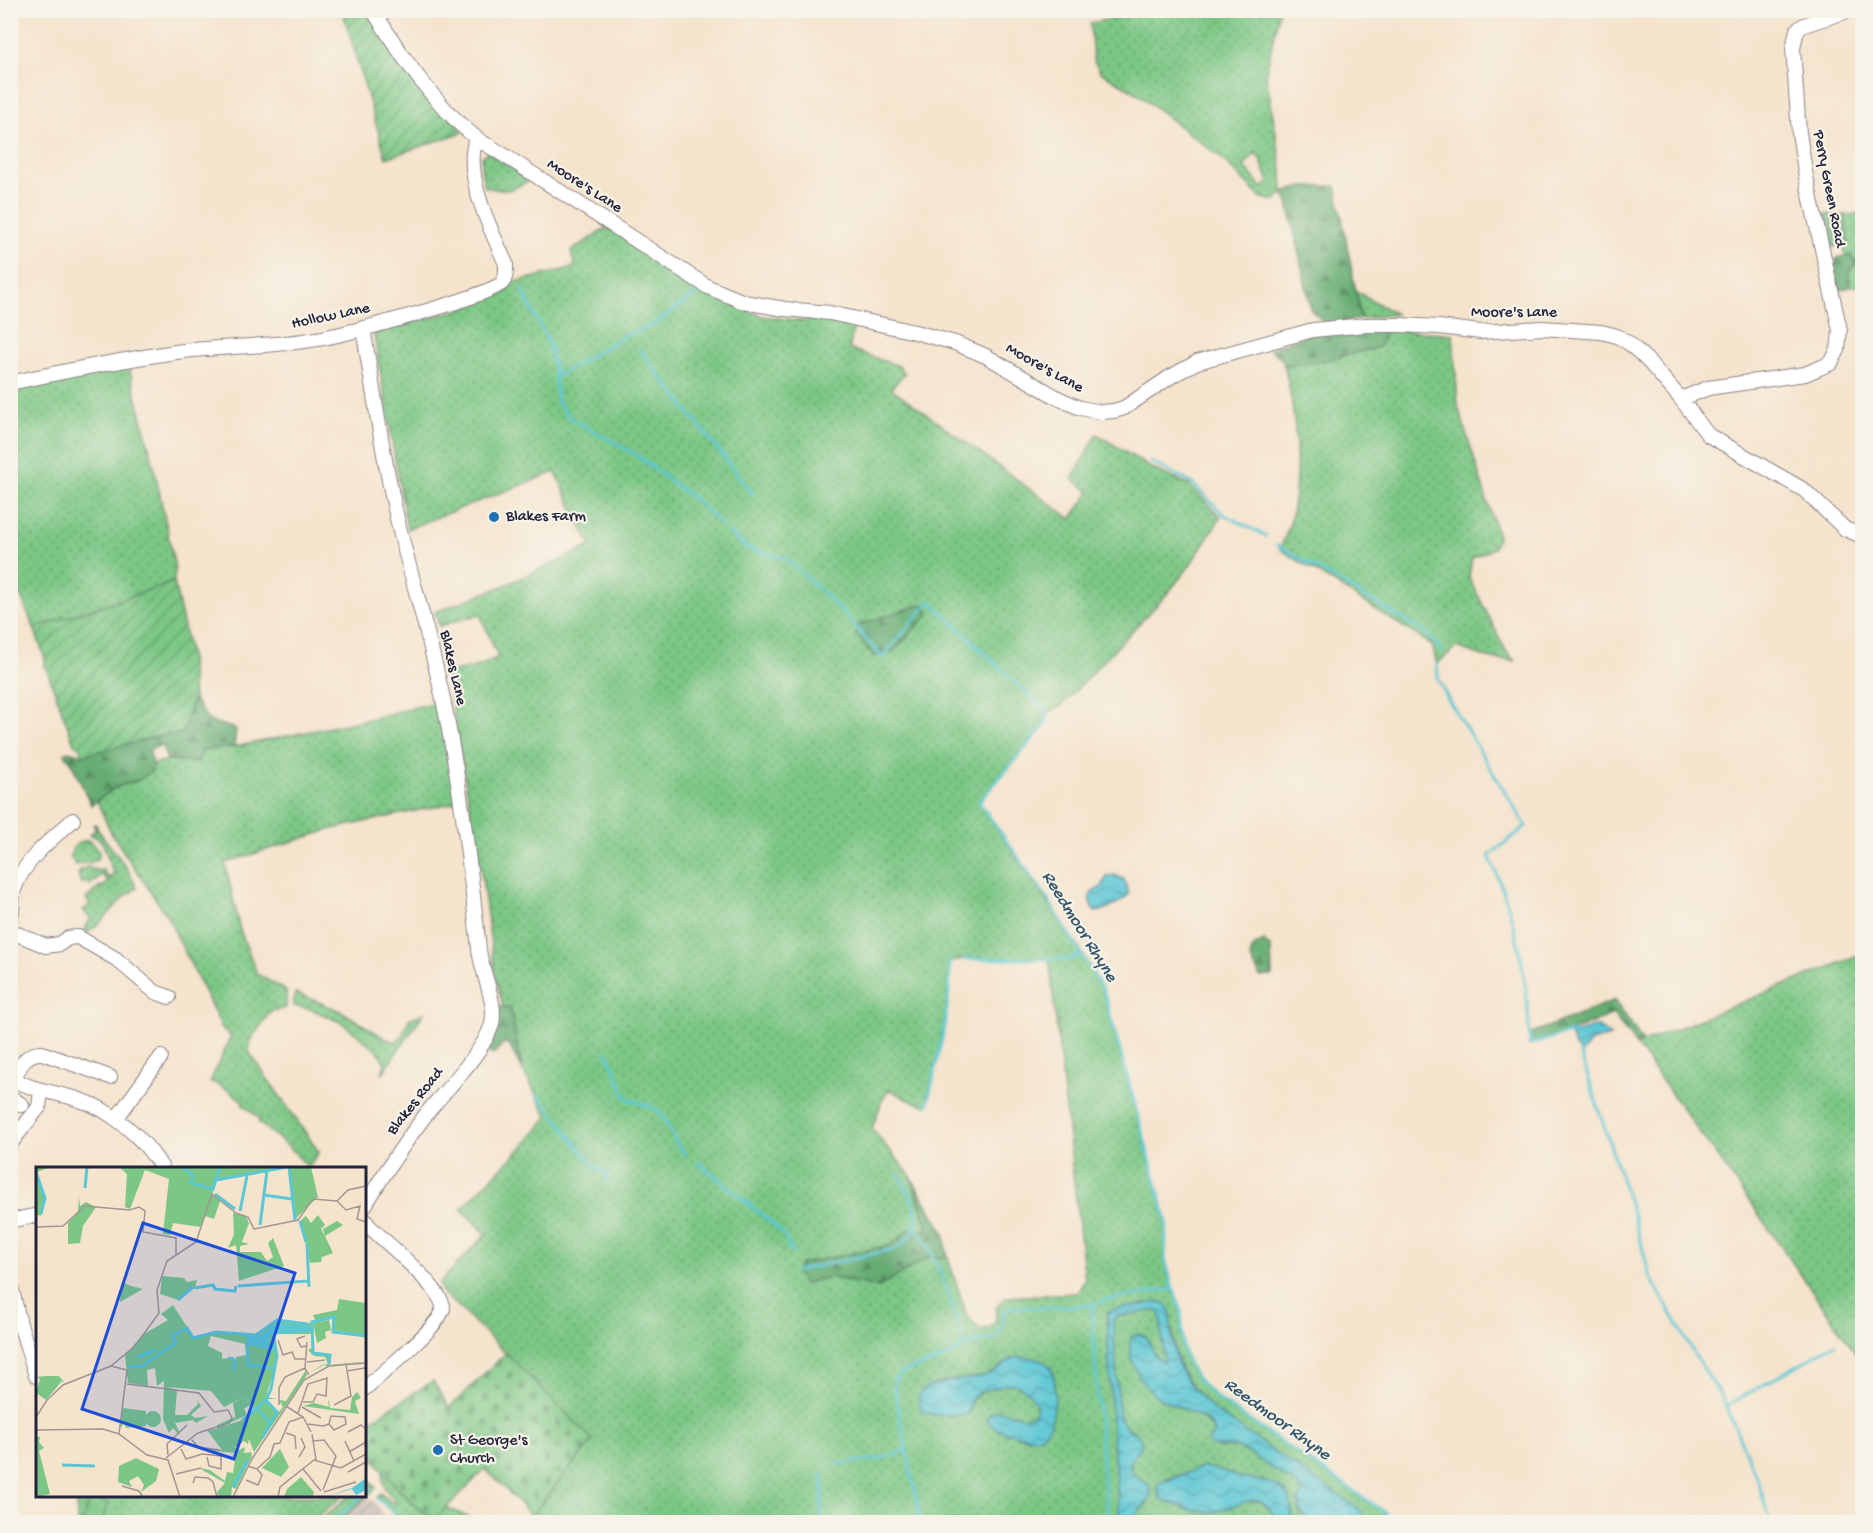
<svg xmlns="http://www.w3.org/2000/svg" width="1873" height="1533" viewBox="0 0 1873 1533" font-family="'Gochi Hand',sans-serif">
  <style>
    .industrial { fill: url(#industrial-furrows) }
    .grass { fill: url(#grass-dots); stroke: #4f7460; stroke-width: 1.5; fill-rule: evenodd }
    .forest { fill: url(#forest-firs); stroke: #446756; stroke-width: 1.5 }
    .cemetery { fill: url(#cemetery-stones); stroke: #4f7460; stroke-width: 1.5 }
    .garden { fill: url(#garden-furrows); stroke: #4f7460; stroke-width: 1.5 }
    .pitch { fill: #7cc785; stroke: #4f7460; stroke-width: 1.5 }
    .water { fill: url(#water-waves); stroke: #3e7488; stroke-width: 1.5 }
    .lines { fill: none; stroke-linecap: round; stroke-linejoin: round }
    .stream { stroke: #5bc7d5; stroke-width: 3 }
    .minor-casing { stroke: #8c8284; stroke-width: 16 }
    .minor { stroke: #fff; stroke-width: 14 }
    .poi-dot { fill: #1f6fb2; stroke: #f7f3e8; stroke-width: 2 }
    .labels { text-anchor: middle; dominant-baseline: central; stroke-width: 4.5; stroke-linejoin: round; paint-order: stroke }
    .street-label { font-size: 16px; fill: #22223b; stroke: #f7f3e8 }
    .poi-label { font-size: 16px; fill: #22223b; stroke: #f7f3e8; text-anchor: start }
    .water-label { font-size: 18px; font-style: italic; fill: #335469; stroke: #f7f3e8 }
    .inset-river { fill: none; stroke: #5bc7d5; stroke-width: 3 }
    .inset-road { fill: none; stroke: #a19692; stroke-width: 1.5 }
    .view { fill: #1d4ed8; fill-opacity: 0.15; stroke: #1d4ed8; stroke-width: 3 }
    .inset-edge { fill: none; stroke: #22223b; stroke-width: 3 }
  </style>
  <defs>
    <pattern id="industrial-furrows" width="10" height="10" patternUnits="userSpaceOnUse" patternTransform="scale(1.5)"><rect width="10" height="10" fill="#cec1ba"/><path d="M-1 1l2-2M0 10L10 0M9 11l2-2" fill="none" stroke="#b1a6a1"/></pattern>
    <pattern id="grass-dots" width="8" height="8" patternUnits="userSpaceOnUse" patternTransform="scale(1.5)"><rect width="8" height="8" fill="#7cc785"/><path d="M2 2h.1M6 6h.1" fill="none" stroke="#65a16e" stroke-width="1.8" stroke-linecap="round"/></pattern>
    <pattern id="forest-firs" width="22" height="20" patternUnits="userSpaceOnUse" patternTransform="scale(1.5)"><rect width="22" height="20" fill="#65ac72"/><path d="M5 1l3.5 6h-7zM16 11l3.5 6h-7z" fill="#538c5f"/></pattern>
    <pattern id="cemetery-stones" width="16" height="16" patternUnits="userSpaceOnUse" patternTransform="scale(1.5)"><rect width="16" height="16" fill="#7cc785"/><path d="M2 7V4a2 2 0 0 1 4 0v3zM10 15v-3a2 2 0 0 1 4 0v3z" fill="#65a16e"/></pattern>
    <pattern id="garden-furrows" width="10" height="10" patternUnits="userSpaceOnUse" patternTransform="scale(1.5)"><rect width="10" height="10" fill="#7cc785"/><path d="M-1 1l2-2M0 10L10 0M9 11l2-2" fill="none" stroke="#65a16e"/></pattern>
    <pattern id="water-waves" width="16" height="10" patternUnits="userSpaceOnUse" patternTransform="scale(1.5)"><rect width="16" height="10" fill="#5bc7d5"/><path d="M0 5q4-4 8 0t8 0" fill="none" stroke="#4ba1ae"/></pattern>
  </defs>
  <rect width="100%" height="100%" fill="#f7f3e8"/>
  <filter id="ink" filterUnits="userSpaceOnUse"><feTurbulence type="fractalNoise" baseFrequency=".0167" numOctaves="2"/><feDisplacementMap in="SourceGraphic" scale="12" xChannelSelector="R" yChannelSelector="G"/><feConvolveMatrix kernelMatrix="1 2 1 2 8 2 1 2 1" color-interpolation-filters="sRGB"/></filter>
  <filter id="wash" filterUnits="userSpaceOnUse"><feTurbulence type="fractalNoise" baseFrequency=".008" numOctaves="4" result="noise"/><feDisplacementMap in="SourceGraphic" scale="24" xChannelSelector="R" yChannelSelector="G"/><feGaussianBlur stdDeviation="1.35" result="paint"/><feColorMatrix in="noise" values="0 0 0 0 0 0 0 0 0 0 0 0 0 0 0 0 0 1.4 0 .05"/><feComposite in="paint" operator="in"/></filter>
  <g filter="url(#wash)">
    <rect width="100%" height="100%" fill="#f5e3cc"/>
    <path class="industrial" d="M367 1497 373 1501 381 1510 380 1511 392 1522H339Z"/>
    <path class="grass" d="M1151 11H1279L1266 75 1282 169 1283 193 1276 200H1269L1260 197 1221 158 1135 92 1100 72 1093 59 1090 23ZM1255 153 1260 159 1269 182 1262 188 1244 166Z
      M488 152 532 178C512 192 508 192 485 187L481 169 482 157Z
      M1862 213V285L1848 287 1841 216Z
      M608 227 705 292 762 316 802 321 829 317 855 323 849 349 899 366 905 374 891 388 1071 519 1090 492 1072 479 1097 434 1149 467 1189 485 1221 517 1188 568 1168 593 1061 706 1048 713 1045 725 979 802 1081 951 1104 992 1167 1222 1165 1258 1173 1289 1181 1308 1183 1345 1185 1355 1190 1367 1198 1379 1208 1390 1222 1402 1386 1513 1383 1522H1368L1358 1509 1216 1412C1199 1396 1185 1381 1177 1359 1173 1349 1175 1337 1171 1327 1168 1319 1162 1310 1157 1302L1113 1310 1107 1313 1113 1443 1120 1522H529L537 1509 593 1440 459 1307C451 1301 441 1294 439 1283L486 1234 461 1209 525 1144 548 1117 522 1069 510 1007H503L495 975 481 870 446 672C462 672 484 665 498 657L480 614 439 626 435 612 503 586 591 546 555 472 407 529 374 335 381 330 458 310 508 290 510 283 575 267 571 251ZM923 605 926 606 929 614 858 625ZM964 959H1049L1085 1280 1076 1293 1006 1297 996 1308V1321L991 1327 980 1330 967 1316 948 1258H938L929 1248 856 1283 829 1277 801 1264 891 1245 909 1229 927 1231V1224L910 1175 872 1129 882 1100 889 1089 908 1100 927 1106C937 1059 951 1011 950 962ZM1044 1362C1047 1364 1049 1365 1051 1368 1058 1382 1055 1426 1042 1435 1032 1442 1017 1434 1006 1433L1012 1414 1018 1417H1031C1046 1405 1025 1384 1011 1384 1001 1383 977 1393 971 1401L970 1411 967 1415 947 1416 920 1401 921 1398 942 1382 984 1376 992 1373 1006 1363Z
      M1356 291 1396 314 1361 319Z
      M1386 329 1453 334 1458 406 1498 536 1494 548 1472 558 1469 577 1506 651 1515 661 1491 659 1456 647 1437 664 1432 645 1280 549C1284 539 1289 529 1291 518 1301 472 1296 409 1284 365L1314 363Z
      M128 363 155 471 175 568 174 582 34 628 11 573 10 386Z
      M443 700 457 802 332 829 225 863 240 930 257 974 286 991V1008L271 1011 251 1039 249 1052 319 1152 308 1167 289 1147 258 1122 260 1119 242 1104 244 1102 227 1089H225L218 1084 210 1082 231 1036 223 1030 167 916 111 833 97 801 116 787 139 780 152 771 153 764 167 760 197 762 203 750 234 747 369 719Z
      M96 824 98 830 126 867 137 888 123 898 100 923 84 935 83 933 87 928 85 926 91 919 83 910 90 905 86 899 100 886 101 888 108 882 102 874 90 885 87 883H81L78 874 80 870 87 867 99 871 102 869 109 878 114 873C107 863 108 847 99 839 96 837 93 836 90 834L96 829 93 825Z
      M87 840C93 842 104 852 96 860 91 864 81 863 76 865L70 857C72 846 77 843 87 840Z
      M1862 954V1362L1745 1195 1636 1045Z
      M295 993 341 1011 386 1039 395 1042 402 1036 409 1019 424 1013 382 1074 385 1064 379 1052 342 1023 311 1009 293 1006Z
      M1156 1310 1160 1312 1164 1361 1162 1362 1157 1359 1146 1337 1157 1397 1201 1417 1213 1429V1435L1210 1438 1217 1448 1236 1447 1249 1453 1297 1485 1303 1492 1299 1509 1307 1522H1293L1292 1509 1266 1482 1240 1477 1203 1467 1165 1480 1157 1487 1160 1499C1175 1504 1190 1512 1205 1512 1210 1512 1214 1510 1219 1509 1247 1500 1261 1491 1278 1522H1266L1260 1515 1253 1513 1246 1514 1231 1522H1188L1186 1520C1167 1520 1150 1522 1130 1522L1136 1513 1147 1504 1149 1486C1136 1475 1121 1469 1137 1453L1136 1433 1123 1425 1119 1413 1112 1324 1113 1319 1118 1316Z
      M384 1470C395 1484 419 1516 437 1517L446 1507 478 1522H404L377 1498 381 1493 394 1504 396 1502C387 1491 380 1484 384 1470Z
      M365 1474 376 1488 339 1522H319L349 1496H364Z
      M76 1496H343L311 1522H107L102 1520 107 1503 89 1499 83 1522H77Z"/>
    <path class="forest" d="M1336 186 1361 319 1326 324 1311 310 1288 203 1283 193 1301 187Z
      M1821 214 1846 215 1848 243 1829 248Z
      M1850 255 1857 264 1849 272 1850 287 1835 292 1831 272 1837 258Z
      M1386 329 1379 347 1314 363 1284 365 1282 359 1270 349 1311 333Z
      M923 604 929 614 893 652 874 656 856 635 858 625Z
      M193 698 209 721 236 729 234 747 203 750 198 762 167 760 162 745 149 750 153 764 152 771 139 780 116 787 91 805 70 760 67 758 65 753 68 751 83 755 159 736 182 733Z
      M1264 941 1271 948 1272 976 1260 977 1250 957 1253 947Z
      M1615 1000 1643 1042 1636 1045 1613 1014 1573 1031 1529 1045V1034Z
      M497 1007H510L522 1069 509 1045 506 1042 492 1055 485 1050 498 1032 495 1028Z
      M910 1175 944 1233 948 1258H938L932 1255 879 1287 829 1277 803 1284 796 1271 801 1264 891 1245 909 1229 927 1231V1224Z"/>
    <path class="cemetery" d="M506 1353 593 1440 531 1516 508 1491 485 1469 437 1517C421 1518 370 1459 365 1443 363 1438 365 1429 365 1424L433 1381 449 1408Z"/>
    <path class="garden" d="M360 11H371L463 132 386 158 344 16Z
      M174 582 190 655 193 698 182 733 159 736 83 755 79 746 74 744 45 665V659L34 628Z"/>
    <path class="pitch" d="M89 1498 107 1503 102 1522H83Z"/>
    <path class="water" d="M1115 875 1124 879 1129 894C1123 901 1105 911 1095 912 1087 900 1087 892 1102 887L1105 880 1108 876Z
      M1597 1026 1610 1036 1592 1041 1581 1054 1575 1047 1570 1035Z
      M1157 1302 1164 1304 1169 1307C1172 1321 1170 1336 1174 1350 1179 1376 1197 1394 1216 1412L1359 1509 1368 1522H1307L1299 1508 1300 1507V1503L1297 1502 1303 1492 1297 1485 1249 1453 1236 1447 1212 1446 1208 1441C1211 1437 1215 1434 1213 1429 1207 1413 1169 1406 1156 1396 1147 1389 1141 1380 1136 1370 1131 1360 1129 1349 1131 1338L1138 1334 1146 1337 1157 1358 1162 1362 1164 1361 1160 1312 1156 1310 1118 1316 1113 1319 1119 1413C1120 1417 1122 1423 1124 1426 1130 1433 1140 1432 1141 1442 1143 1453 1128 1456 1130 1467 1131 1476 1145 1479 1149 1487 1151 1490 1151 1494 1151 1497L1130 1522H1120L1113 1443 1107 1313 1113 1310Z
      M1017 1357C1028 1357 1041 1358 1049 1366 1059 1376 1056 1423 1045 1433 1036 1441 1024 1436 1014 1434 1004 1432 991 1428 986 1419 999 1398 1015 1425 1034 1414L1037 1406C1033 1395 1021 1383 1009 1384 1004 1384 999 1387 995 1388 987 1390 979 1391 973 1397 968 1403 971 1409 967 1415H935L922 1411C904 1377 966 1382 984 1376 997 1372 1005 1361 1017 1357Z
      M1203 1467C1216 1469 1227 1474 1240 1477 1255 1482 1277 1480 1288 1495 1294 1504 1290 1513 1293 1522H1278C1256 1481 1241 1511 1210 1512 1194 1513 1176 1504 1161 1499L1157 1487 1159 1483Z"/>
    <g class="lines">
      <path class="stream" d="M522 289 549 344 554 367 557 401 570 418 635 454 694 499 722 526
        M639 349 753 494
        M555 377 626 335 652 326 697 293
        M1151 462 1192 483 1223 514 1266 536
        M729 533 748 549 787 559 838 607 882 657 930 601 1048 713 1045 725 979 802 1048 899 1104 992 1167 1222 1165 1258 1173 1289 1181 1308 1183 1345 1185 1355 1190 1367 1198 1379 1208 1390 1222 1402 1386 1513 1383 1522
        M1277 545 1426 633 1442 651
        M1437 664 1438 678 1448 699 1526 826 1489 856C1516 915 1528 980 1530 1044L1573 1032 1574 1034
        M964 959H1070L1082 954
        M607 1052 626 1097C635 1103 649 1104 657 1110 671 1122 671 1142 685 1154
        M1580 1052 1635 1221 1650 1276 1700 1364 1723 1399 1757 1479 1771 1522
        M537 1096 544 1103 593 1165 607 1174V1180
        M927 1106C937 1059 951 1011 950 962
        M698 1162 773 1224 784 1235 792 1253
        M915 1227C938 1251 954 1314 965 1346
        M796 1271 895 1249C931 1228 914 1200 898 1174
        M1726 1406 1835 1344
        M836 1464 880 1459 907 1450
        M364 1485 370 1491
        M377 1498 404 1522
        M333 1522 362 1496
        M821 1522 823 1474
        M921 1522 896 1398 894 1384 896 1377 906 1371 944 1358 965 1346 997 1337 1002 1326 1003 1315 1006 1310 1011 1307 1039 1308 1094 1305
        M1109 1522 1103 1475 1092 1313 1094 1305 1105 1300 1173 1289
        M1231 1522C1245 1515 1254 1507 1266 1522"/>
    </g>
  </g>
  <g filter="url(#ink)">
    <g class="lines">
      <defs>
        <path id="minor" d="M373 10C402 57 433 103 475 137 482 143 491 147 499 152L708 287 744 302 785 309 830 313 915 332 955 343 986 356 1058 398 1080 408 1101 412 1114 411 1124 408 1170 377 1197 362 1313 330 1366 325H1400L1439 327 1481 332 1542 328 1601 332 1617 336 1630 344 1648 361 1681 399 1708 435 1804 490 1845 529 1862 536
          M363 328C374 395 384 464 400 531 414 587 431 642 443 699 460 781 470 866 479 949 481 972 499 1006 491 1027 481 1055 446 1089 427 1113 404 1143 383 1175 364 1207
          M10 383C65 371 121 360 176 352 223 346 270 347 317 339 343 335 492 296 503 282 507 276 506 270 506 264 491 229 463 177 476 138
          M1681 399 1708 388 1805 374 1822 367 1831 363 1838 350 1840 330 1806 177 1799 133 1793 48 1797 30 1804 25 1851 10
          M10 919C15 908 10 897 15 887 26 858 51 840 73 820
          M10 931 46 946 60 944 68 938 78 937 116 959 155 992 169 997
          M10 1078C32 1090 54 1092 77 1099 111 1109 144 1138 162 1168
          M13 1080C20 1067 25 1052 42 1053L110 1077
          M10 1097 22 1105
          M116 1119 161 1057
          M10 1144 39 1107 41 1091
          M364 1219 369 1226C384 1241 441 1287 443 1307 445 1322 378 1377 364 1389
          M10 1221 38 1215
          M10 1282 20 1324 36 1376"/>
      </defs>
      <use href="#minor" class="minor-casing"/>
      <use href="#minor" class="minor"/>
    </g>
  </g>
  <g class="poi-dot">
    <circle cx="494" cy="517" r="6"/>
    <circle cx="438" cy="1450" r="6"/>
  </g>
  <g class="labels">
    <g class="street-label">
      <text transform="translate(584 187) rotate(33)">Moore's Lane</text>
      <text transform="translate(1828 189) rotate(79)">Perry Green Road</text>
      <text x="1514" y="313">Moore's Lane</text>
      <text transform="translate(331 317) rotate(-12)">Hollow Lane</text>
      <text transform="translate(1044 369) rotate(29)">Moore's Lane</text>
      <text transform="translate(452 668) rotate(77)">Blakes Lane</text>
      <text transform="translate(416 1102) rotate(-52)">Blakes Road</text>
    </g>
    <g class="poi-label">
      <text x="506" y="517">Blakes Farm</text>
      <text x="450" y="1441">St George's<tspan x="450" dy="18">Church</tspan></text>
    </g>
    <g class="water-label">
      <text transform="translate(1079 927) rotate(58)">Reedmoor Rhyne</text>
      <text transform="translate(1277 1420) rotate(36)">Reedmoor Rhyne</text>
    </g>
  </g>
  <g transform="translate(36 1167)">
    <rect width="330" height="330" fill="#f5e3cc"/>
    <path d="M0 0H14L1 5 9 31 5 49 0 47ZM83 0H251L181 14 176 28 185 31 178 52 169 49 164 60 137 56 134 68 127 67 133 12 109 3 94 42 89 40 91 7ZM253 0H275L282 30 259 52ZM43 30 44 39 50 35 60 40 47 59 44 76 32 77V56L42 44ZM197 46 210 49 213 56 206 75 213 77 204 79V85H225L231 94 237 90 232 76 237 71 248 99 203 114 200 78 192 81 198 67ZM282 48 289 58 285 62 289 69 287 62 301 54 307 58 289 69 297 86 286 90 285 95 274 96 265 53 270 49 275 56ZM126 109 148 111 151 115 161 113 159 121 142 133 124 127ZM86 115 95 119 107 122 84 135ZM303 132 330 136V170L296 165 297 150 277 156V187L293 189 294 198 303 197 324 195H330L290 199 288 198 274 206 286 198 292 197 289 190 278 189 272 183 276 181V167H239L242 190 230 230 241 232H231L241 247 247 240 243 233 250 234 270 203 271 208 218 285 213 272 212 277 208 274 199 280 201 284 209 280 208 286 215 285 216 289 200 322 196 320 195 330H182L181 325 189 316 163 301 174 303 189 314 191 305 197 306 200 286 167 283H186L171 263 181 262V258L199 250 200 253 188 259 204 254 217 242 208 230 188 240 175 224 132 220 141 223 139 248H151L162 237 161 233 165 239 155 248 159 251 172 249 160 256 157 253 139 256 143 264V268L137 261 133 266 127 252 128 214 121 219 119 201 111 203 112 219 92 216 89 189 106 168 132 153 125 147 137 138 158 171 180 165 220 168 241 153 270 158 279 153 277 148 301 143ZM175 169 209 177 210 188 200 190 199 204 198 190 186 192V186L172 179ZM10 209H22L24 210 29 216 26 214 10 233 0 226 4 212 0 210ZM321 225 325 231 319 234 323 247 267 239 278 236 293 240 292 234 296 233 293 234 294 241 314 243 316 230ZM87 241 110 244V259L90 261 88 256 84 262ZM0 269 4 270 3 275 8 281 3 284 14 327 5 329 0 328ZM100 291 123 302 120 314 105 325 108 318 102 309 93 314 96 320 82 315 83 299ZM265 310 278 325 277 330H248L251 322Z" fill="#7cc785" fill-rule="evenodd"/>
    <path d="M208 230 214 238 208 242 211 248 200 253 197 236Z" fill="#7cc785"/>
    <path d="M109 252a8 8 0 1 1 16 0a8 8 0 1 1-16 0ZM244 282 253 300 245 310 226 301Z" fill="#7cc785"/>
    <path d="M293 153 295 163 289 165 290 171 281 176 277 156Z" fill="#7cc785"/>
    <path d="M241 156 274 159 275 163 237 165 232 176 236 179V174L238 180 212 175 213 169H223ZM330 311V323L320 328 316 322 289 330 316 321Z" fill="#5bc7d5"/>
    <path class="inset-river" d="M146 0 157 8 155 16 177 22 184 0M253 0 259 53M0 5 9 31 5 47M180 13 251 0M49 21 51 0M179 27 199 42M228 28 256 32M204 44 211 9M264 54 270 75M224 58 231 4M271 77 273 120M202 119 272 114M159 121 177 118 179 122 199 124 200 119M142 133 157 120M212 168V176L240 183M211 176 212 198 238 201M123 187 140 176 136 169 151 161 157 171 180 165 220 168 241 153 272 157M102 190 120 183M192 191 199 193 198 204M293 197 294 188 277 186 276 155 298 150 297 165 330 169M92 200 106 199 122 188M222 242 235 257M207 253 230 233 235 222 241 189 237 166 277 163M226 271 241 245 230 233M26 298 59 299M197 320 212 292"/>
    <path class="inset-road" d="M301 34 310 43 324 39 321 52 330 55M301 34 312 23 330 19M1 60 27 59 49 39 94 43 103 40 109 44 107 65 140 71V88M269 169 261 172 265 180 270 179M242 173 247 188 256 185 259 192H270M271 175 269 201 273 208M271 195 289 193M75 199 91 203 83 267M311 204 329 201M91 217 163 226 178 245 192 243 196 251 193 256 162 266 130 291M243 238V221L249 210 269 201M298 238 315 229 310 197M250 239 267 250 275 265M266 240 285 251M262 246 272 217 291 211 290 229 281 227 277 235H267M0 250 11 233 27 218 75 199 99 179 123 146 121 123 131 94 160 75 176 27 200 46 212 50 218 62 262 53 277 32 301 34M272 257 287 259 293 257 295 249 309 250 310 257 298 263 293 257M0 263 67 262 83 267 111 288 132 293 144 330M312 265 325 258 330 262M250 266 259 269 260 282M276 267 280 293M156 273 162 280 184 283M277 274 288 273 300 289 287 323M309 274 318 294M145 282 150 292 166 287 185 289V302L173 299 171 290M313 285 330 275M132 288 131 277 151 258M263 290 269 280 265 271M212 299 221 302 234 290 238 277 244 276 253 255 267 250M267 302 285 324M312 305 330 295M140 307 165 301M210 313 222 318 226 308 221 302M157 316 159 310 172 311 177 315 181 330M89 320 86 319 103 324 107 330M288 325 320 315M197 330 216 292 268 213 293 199 330 196M242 330 244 320 278 293 305 301 330 287"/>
    <path class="view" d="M107 56 259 106 198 292 46 242Z"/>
    <rect width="330" height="330" class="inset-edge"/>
  </g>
  <rect width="1873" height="1533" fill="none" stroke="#f7f3e8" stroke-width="36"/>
</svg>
